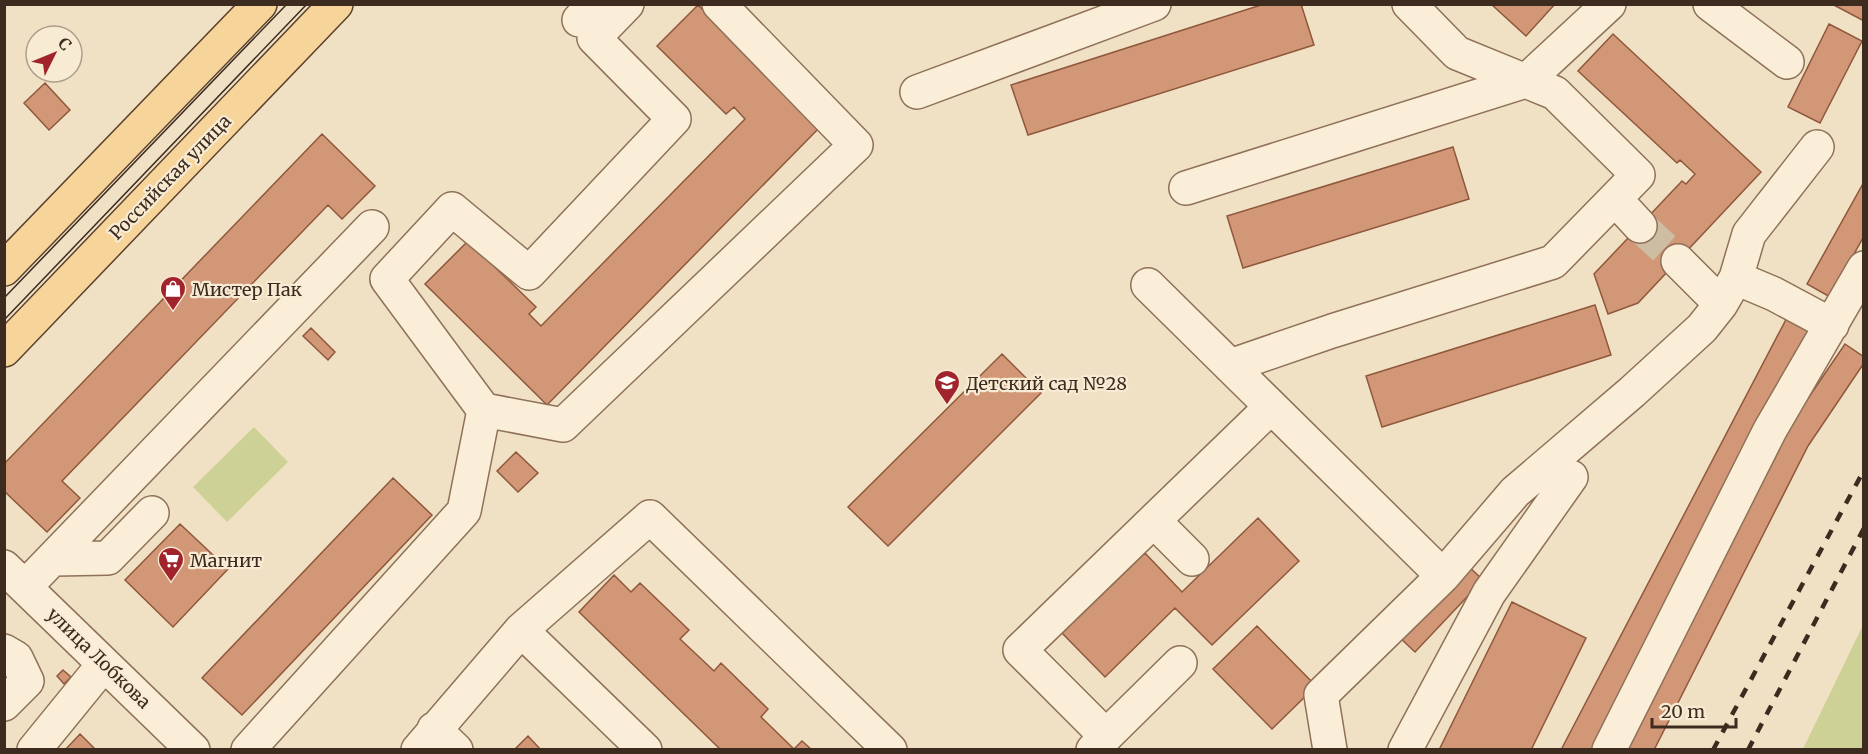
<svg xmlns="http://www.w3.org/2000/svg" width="1868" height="754" viewBox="0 0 1868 754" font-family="Merriweather,serif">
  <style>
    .green { fill: #cdd196 }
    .building { fill: #d29777; stroke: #8f583c; stroke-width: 1.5 }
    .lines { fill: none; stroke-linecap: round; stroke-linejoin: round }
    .minor-tunnel { stroke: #cdbda3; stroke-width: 33; stroke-dasharray: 33 16; stroke-linecap: butt }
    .minor-casing { stroke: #8e7158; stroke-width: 36 }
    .major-casing { stroke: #5b402d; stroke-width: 36 }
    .minor { stroke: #fbeed8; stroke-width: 33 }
    .major { stroke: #f7d499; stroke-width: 33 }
    .tram { stroke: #3c2b1e; stroke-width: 1.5 }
    .rail { stroke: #3c2b1e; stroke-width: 4.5; stroke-dasharray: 10 10; stroke-linecap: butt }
    .labels { text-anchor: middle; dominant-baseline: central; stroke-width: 4.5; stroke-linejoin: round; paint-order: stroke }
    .street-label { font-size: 18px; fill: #3c2b1e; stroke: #f8ebd4 }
    .poi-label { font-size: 18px; fill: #3c2b1e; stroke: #f8ebd4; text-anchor: start }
  </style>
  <rect width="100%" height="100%" fill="#f1e1c4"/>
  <path class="green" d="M254 427 288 462 227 522 193 487Z
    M1863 625V749H1803Z"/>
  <path class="building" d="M1264 4H1301L1314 45 1028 135 1011 85Z
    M1491 4H1555L1526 36Z
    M1832 4H1864V21Z
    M698 5 821 126 547 405 425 284 468 241 536 307 529 314 541 326 745 119 734 107 726 114 657 46Z
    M1829 24 1862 41 1820 123 1788 107Z
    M1613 34 1761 172 1638 303 1608 314 1594 274 1682 181 1686 184 1695 174 1680 160 1677 163 1578 71Z
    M45 83 70 110 49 130 24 103Z
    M322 134 375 186 342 219 328 205 62 481 80 498 47 532 4 491V464Z
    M1453 147 1469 199 1243 268 1227 216Z
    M1864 182V236L1830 297 1807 284Z
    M1595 305 1611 355 1382 427 1366 376Z
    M1792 308 1816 321 1595 750H1561Z
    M311 328 335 352 328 360 303 336Z
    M1845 344 1864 357V363L1808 446 1654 750H1624L1785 432Z
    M1002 354 1041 393 888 546 848 507Z
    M516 452 538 473 518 492 497 471Z
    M393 478 432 515 242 715 202 678Z
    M1258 518 1299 561 1212 645 1175 608 1105 677 1062 633 1145 553 1182 592Z
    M180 524 228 569 173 627 125 580Z
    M1466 564 1483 580 1415 652 1398 636Z
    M614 575 631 592 640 583 689 630 680 639 714 671 721 663 768 709 761 717 794 749 802 741 812 750H721L579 612Z
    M1512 602 1586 638 1531 750H1439Z
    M1257 626 1316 686 1272 729 1213 669Z
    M63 670 71 677 64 684 57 676Z
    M80 734 96 750H65Z
    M528 736 541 750H514Z"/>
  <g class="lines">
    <path class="minor-tunnel" d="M1640 226 1678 261"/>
    <defs>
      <path id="minor" d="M1710 4 1787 62
        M579 20 594 4
        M917 92 1154 4
        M1186 188 1526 81 1609 4
        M1615 199 1640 226
        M1678 261 1721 304
        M1736 278 1774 294 1832 325
        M1148 285 1443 576
        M1230 366 1332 331 1553 262 1638 175 1555 93 1457 53 1409 4
        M484 410 387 279 452 209 529 273 674 119 594 38 627 4
        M1155 522 1192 559
        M54 559 108 558 152 513
        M4 567 193 750
        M25 587 372 227
        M521 630 645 750
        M4 651 16 658 27 681 4 704
        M434 729 456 750
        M1106 736 1180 663
        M34 750 104 664
        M248 750 464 511 484 410 563 425 856 145 719 4
        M418 750 521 630 650 517 890 750
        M1093 750 1106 736 1020 650 1271 407
        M1330 750 1321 695 1443 576 1515 492 1632 392 1702 328 1721 304 1736 278 1749 234 1817 147
        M1405 750 1489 593 1571 477
        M1609 750 1770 430 1864 268"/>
      <path id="major" d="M4 269 260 4
        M4 350 336 4"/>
    </defs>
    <use href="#minor" class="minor-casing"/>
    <use href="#major" class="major-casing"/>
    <use href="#minor" class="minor"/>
    <use href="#major" class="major"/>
    <path class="tram" d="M4 298 287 4
      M4 320 307 4"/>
    <path class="rail" d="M1713 750 1864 470
      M1748 750 1864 528"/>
  </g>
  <defs>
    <symbol id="shop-pin" viewBox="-11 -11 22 30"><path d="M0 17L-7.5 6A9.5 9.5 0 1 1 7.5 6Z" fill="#a1242c" stroke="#f8ebd4"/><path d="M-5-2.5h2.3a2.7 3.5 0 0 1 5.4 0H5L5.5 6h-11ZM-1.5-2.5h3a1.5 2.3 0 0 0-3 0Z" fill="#fff"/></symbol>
    <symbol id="school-pin" viewBox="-11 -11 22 30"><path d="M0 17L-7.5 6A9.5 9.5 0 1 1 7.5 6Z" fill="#a1242c" stroke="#f8ebd4"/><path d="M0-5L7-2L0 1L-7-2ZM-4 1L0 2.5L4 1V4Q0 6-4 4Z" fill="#fff"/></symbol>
    <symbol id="supermarket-pin" viewBox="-11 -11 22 30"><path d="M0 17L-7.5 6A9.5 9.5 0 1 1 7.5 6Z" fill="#a1242c" stroke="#f8ebd4"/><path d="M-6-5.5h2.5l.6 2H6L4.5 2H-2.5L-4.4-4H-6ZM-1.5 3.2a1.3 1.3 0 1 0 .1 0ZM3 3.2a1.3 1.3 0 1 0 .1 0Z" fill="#fff"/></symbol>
  </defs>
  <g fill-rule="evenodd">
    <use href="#shop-pin" x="158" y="274" width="30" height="40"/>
    <use href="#school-pin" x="932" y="368" width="30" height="40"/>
    <use href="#supermarket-pin" x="156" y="545" width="30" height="40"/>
  </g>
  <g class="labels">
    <g class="street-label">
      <text transform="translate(170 177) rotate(-46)">Российская улица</text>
      <text transform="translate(99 658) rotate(44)">улица Лобкова</text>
    </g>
    <g class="poi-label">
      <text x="192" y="289">Мистер Пак</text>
      <text x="966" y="383">Детский сад №28</text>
      <text x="190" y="560">Магнит</text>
    </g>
  </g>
  <rect width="1868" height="754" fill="none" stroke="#3c2b1e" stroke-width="12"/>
  <g transform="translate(54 54) rotate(47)"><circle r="28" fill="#f8ebd4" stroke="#ad9e8b" stroke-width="1.5"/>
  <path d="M0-4.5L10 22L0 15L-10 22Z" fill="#a1242c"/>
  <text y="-9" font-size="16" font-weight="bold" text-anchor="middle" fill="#3c2b1e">С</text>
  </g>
  <path d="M1652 718v9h84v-9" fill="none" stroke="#3c2b1e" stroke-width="3"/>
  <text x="1661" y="718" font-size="18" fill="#3c2b1e" stroke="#f8ebd4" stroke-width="4.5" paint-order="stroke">20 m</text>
</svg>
